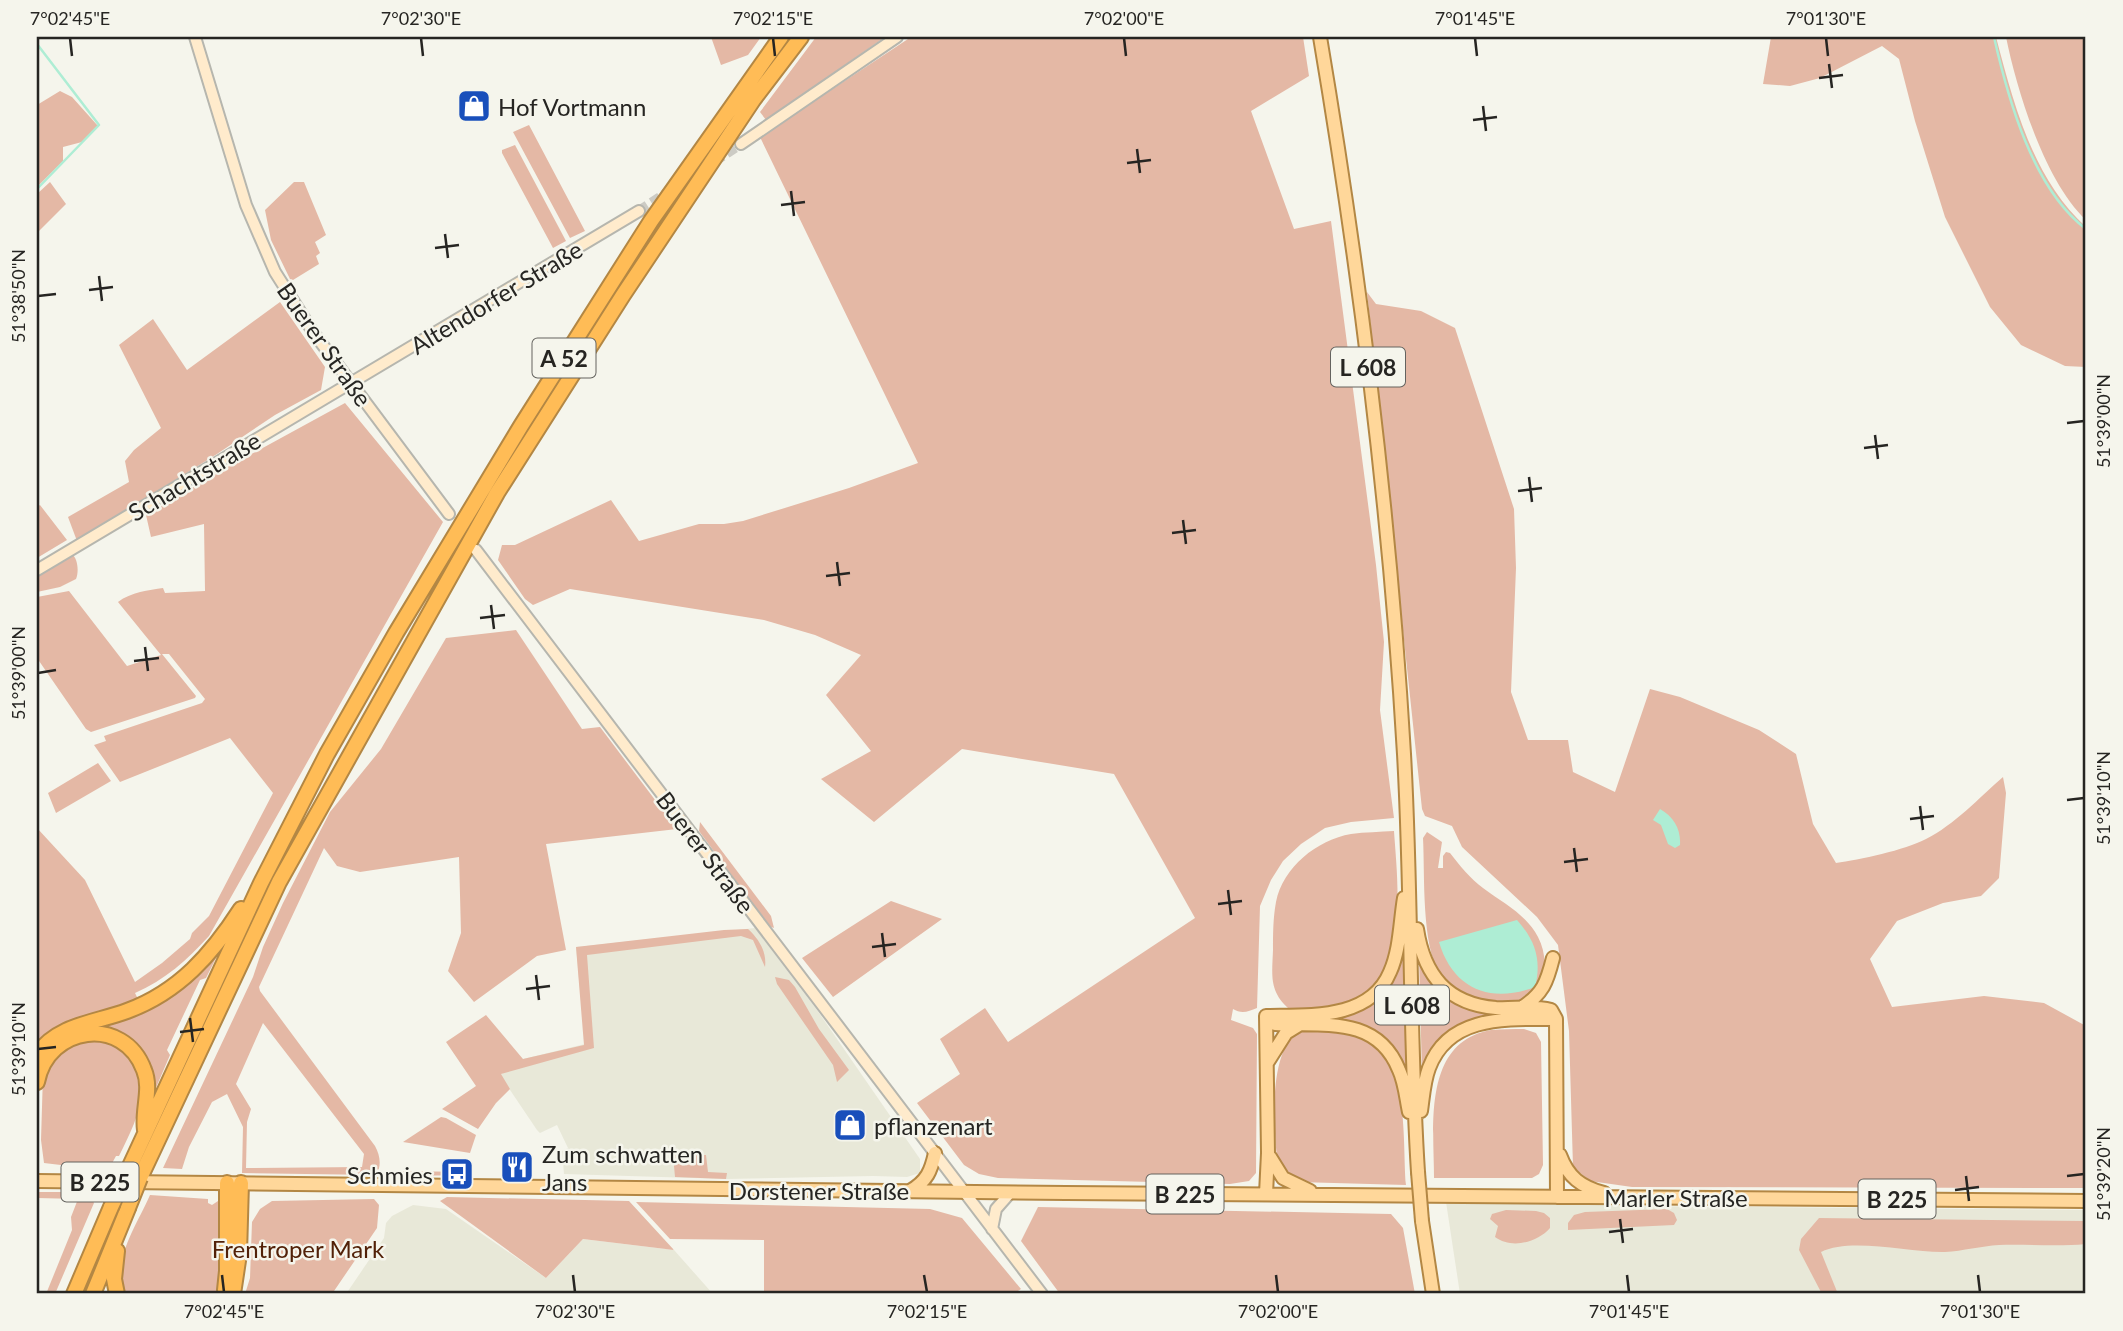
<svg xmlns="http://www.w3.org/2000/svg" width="2123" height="1331" viewBox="0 0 2123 1331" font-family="Lato,sans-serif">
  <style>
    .built { fill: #e8e8d8 }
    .green { fill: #e4b8a5; fill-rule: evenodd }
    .water { fill: #aeedd4 }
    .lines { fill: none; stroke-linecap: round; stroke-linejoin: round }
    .stream { stroke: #aeedd4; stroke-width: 2.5 }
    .secondary-tunnel { stroke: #cccbc4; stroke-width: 10; stroke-dasharray: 10 5; stroke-linecap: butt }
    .secondary-casing { stroke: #b6b6ae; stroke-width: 14 }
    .primary-casing { stroke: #b38744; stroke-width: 16 }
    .highway-casing { stroke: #b38744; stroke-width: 18 }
    .secondary { stroke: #ffebcc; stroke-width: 10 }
    .primary { stroke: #ffd79a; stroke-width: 12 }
    .highway { stroke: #ffbc56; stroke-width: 14 }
    .primary-bridge-casing { stroke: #b38744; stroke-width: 16; stroke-linecap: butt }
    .highway-bridge-casing { stroke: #b38744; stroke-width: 18; stroke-linecap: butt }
    .primary-bridge { stroke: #ffd79a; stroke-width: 12 }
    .highway-bridge { stroke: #ffbc56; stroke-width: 14 }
    .ticks { fill: none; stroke: #262522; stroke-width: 2.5 }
    .labels { text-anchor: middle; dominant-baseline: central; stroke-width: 5; stroke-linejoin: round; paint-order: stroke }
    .shield { fill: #f5f5ec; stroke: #64635f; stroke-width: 2 }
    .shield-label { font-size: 23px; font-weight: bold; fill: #262522 }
    .poi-label { font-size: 24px; fill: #262522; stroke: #f5f5ec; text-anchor: start }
    .street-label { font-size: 24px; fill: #262522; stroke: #f5f5ec }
    .park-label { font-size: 24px; fill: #522108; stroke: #f5f5ec }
    .neatline { fill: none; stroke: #262522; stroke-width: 2.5 }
    .ticks-label { font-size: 18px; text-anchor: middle; fill: #262522 }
  </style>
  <rect width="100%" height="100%" fill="#f5f5ec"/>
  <path class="built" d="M755 928 817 1010 920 1159V1173L907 1177 873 1176 726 1179 564 1174 562 1151 568 1148 557 1125 540 1133 537 1130 500 1075 523 1059 585 1044 576 947Z
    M1446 1202H1564L1620 1206 2086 1210V1294H1460Z
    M413 1205 446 1209 546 1278 583 1239 674 1250 713 1294H346L384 1238 386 1223 392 1216Z"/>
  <path class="green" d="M711 37H761L748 55 721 65Z
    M816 37H885L766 120 760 112Z
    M911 37H1303L1309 76 1251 111 1294 229 1331 221 1376 565 1384 642 1380 710 1394 818 1351 822 1325 828 1301 844 1283 861 1271 880 1260 906 1257 1008C1248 1012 1241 1014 1233 1009L1231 1020 1253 1028 1257 1034 1256 1173 1249 1181 1230 1184 998 1178 979 1174 964 1165 917 1103 960 1074 940 1039 985 1008 1008 1042 1195 918 1114 774 962 749 874 822 821 779 871 751 826 695 861 655 815 635 764 620 570 589 533 605 525 599 498 560 502 545H515L611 500 639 541 699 524H724L743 521 849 488 918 463 760 137Z
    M1771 37H1996C2014 105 2033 179 2086 227V367L2065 366 2021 345 1990 307 1945 217 1915 121 1899 59 1882 46 1820 78 1790 86 1763 84Z
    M2006 37H2086V220C2045 182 2017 91 2006 37Z
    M60 91 72 97 98 126 82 142 63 147V161L37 187V105Z
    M529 125 585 231 570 238 513 132Z
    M515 145 566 241 553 248 502 153V150Z
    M50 182 66 204 37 233V194Z
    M294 182H304L326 235 315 242 320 253 316 256 319 264 293 280 290 279 271 240 265 210Z
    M1367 292 1376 304 1421 311 1455 328 1514 509 1516 568 1511 692 1528 740H1568L1573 772 1615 792 1650 689 1680 697 1759 730 1796 754 1813 824 1836 863C1859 860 1905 850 1926 839 1954 825 1979 798 2003 777L2006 793 1999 878 1981 896 1943 903 1897 921 1870 959 1892 1007 1984 996 2044 1003 2086 1026V1188L1632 1187 1590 1181 1573 1167 1569 1031 1558 945 1537 917 1462 847 1452 826 1425 816 1422 809Z
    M280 302 325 367 321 390 275 415 217 454 77 541 68 517 129 482 125 461 134 450 161 428 119 345 153 319 187 370Z
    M345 403 443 522 209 936C187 960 165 980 135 993L138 999 59 1026 37 1044V828L85 880 135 982 162 963 190 939 192 933 209 916 273 793 230 738 120 782 94 745 106 741 104 736 202 703 205 699 169 654H162L196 696 195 698 91 732 86 729 37 658V597L69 591 127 666 161 655 118 602C131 592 149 590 163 588L165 593 205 591 204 524 151 537 146 515 224 469Z
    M40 505 67 540 37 558V507Z
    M72 554C78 559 79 572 76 579L60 587 37 592V575Z
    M516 630 582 729 600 727 677 829 546 844 566 950 537 956 474 1002 448 971 461 933 459 857 360 872 337 866 324 848 259 987 260 991 375 1146C380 1155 382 1166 376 1175L242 1173 243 1127 227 1094 212 1102 189 1147 182 1169 163 1168 253 977 263 947 283 903 330 812 381 749 446 638ZM263 1023 364 1154 362 1167 246 1168 247 1122 251 1109 236 1084Z
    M98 763 111 781 56 813 48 793Z
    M700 822 771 916 774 928 769 926 699 831Z
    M1394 831C1397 876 1409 970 1362 997 1356 1001 1348 1002 1342 1004 1325 1009 1306 1014 1289 1009 1269 991 1272 976 1273 950 1273 935 1273 918 1276 902 1283 867 1317 840 1351 834 1365 832 1380 832 1394 831Z
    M1427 832 1442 842 1438 868H1443V856L1446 852 1450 853C1460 866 1470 878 1483 888 1503 903 1526 914 1538 937 1550 960 1546 990 1521 1002 1499 1012 1453 995 1440 975 1421 944 1425 875 1423 838Z
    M891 901 942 919 833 997 802 958Z
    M748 929C759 939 767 952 765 967L753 940 741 936 587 955 594 1048 501 1074 510 1089 496 1103 478 1129 442 1109 476 1086 446 1042 486 1015 523 1059 584 1045 576 947 724 930Z
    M1405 938 1407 1075 1395 1052 1321 1020 1370 1003Z
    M222 946 206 978 200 980 167 1050 170 1055 152 1097 147 1065 88 1029 133 1012Z
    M1419 958C1440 997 1455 1010 1500 1014 1455 1022 1438 1030 1422 1074Z
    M775 977 789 980 795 987 819 1029 849 1070 837 1082 833 1065 777 984Z
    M1524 1029 1536 1033 1541 1042 1543 1165 1539 1174 1532 1178H1434C1434 1127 1422 1042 1491 1030 1502 1029 1513 1029 1524 1029Z
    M1303 1030C1318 1030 1337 1028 1352 1031 1412 1046 1402 1138 1406 1185L1298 1182 1278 1166C1274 1134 1266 1044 1303 1030Z
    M93 1039C100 1040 108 1041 114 1044 123 1048 128 1055 133 1063 152 1094 133 1127 119 1156H116L110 1167 111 1171 44 1163 41 1140 43 1074 68 1045Z
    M441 1117 446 1118 476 1135 470 1153 403 1142Z
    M673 1155H706L708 1172 727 1173 726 1179 675 1177Z
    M395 1171 471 1172V1175L398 1176 393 1175 392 1173Z
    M37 1192H102L99 1198H91L94 1203 55 1294H46L72 1230 71 1217 78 1199 37 1198Z
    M150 1195 208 1199V1203L212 1205 218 1201 220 1284 217 1294H123C113 1257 136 1227 150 1195Z
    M447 1197 629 1201 674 1250 583 1239 546 1278 440 1201Z
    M374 1199 379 1205 377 1228 332 1294H245L250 1278 252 1222 260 1209 272 1201Z
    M636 1202 930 1209 962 1218 1021 1289 1013 1294 929 1292V1294H764V1240L670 1239Z
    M1038 1207 1391 1214 1403 1228 1415 1294H1060L1021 1241Z
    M1667 1209 1674 1213 1677 1220 1674 1225 1568 1230V1223L1574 1215 1585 1212Z
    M1506 1210 1536 1211 1544 1213 1550 1218V1228C1537 1243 1511 1249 1495 1237L1498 1226 1490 1219 1492 1214Z
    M1819 1218 2086 1221V1244C2057 1247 2029 1244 1999 1245 1981 1246 1963 1251 1945 1252 1911 1253 1851 1237 1821 1252L1838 1294H1822L1799 1250 1801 1239Z"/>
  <path class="water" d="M1660 809C1674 817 1681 829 1680 845L1675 848 1668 844 1661 825 1653 820Z
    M1517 920C1535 940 1542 960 1535 987 1490 1004 1453 989 1439 942Z"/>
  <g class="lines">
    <path class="stream" d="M1994 37C2008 99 2033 189 2086 229
      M37 44 99 125 37 189"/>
    <path class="secondary-tunnel" d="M639 211 741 144"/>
    <defs>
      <path id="secondary" d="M195 37 246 205 275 272 313 332 449 514
        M741 144 897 37
        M476 550 1042 1294
        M37 570 639 211
        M992 1229 996 1209 1011 1192"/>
      <path id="primary" d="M1320 37C1360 274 1390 514 1404 754 1412 893 1409 1033 1418 1172
        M1417 929C1424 975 1447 1004 1496 1008 1514 1009 1533 1005 1551 1010L1556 1019 1557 1197
        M1521 1008C1543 994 1547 982 1553 958
        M1266 1016C1309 1015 1370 1020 1390 972 1400 950 1400 922 1404 898
        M1266 1016 1268 1153 1266 1194
        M1269 1018 1275 1024C1323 1026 1377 1015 1399 1070 1405 1083 1406 1098 1409 1112
        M1267 1063 1286 1033 1299 1025
        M1421 1111C1423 1097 1424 1081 1429 1068 1449 1014 1509 1019 1556 1019
        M1560 1155C1568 1177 1581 1187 1604 1193
        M1270 1157 1283 1178 1310 1191
        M37 1181 1066 1193 2086 1201
        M910 1191C927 1181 931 1171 935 1153
        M1422 1221 1433 1294"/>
      <path id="highway" d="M37 1054C59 1024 95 1023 127 1011 179 992 212 954 241 909
        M37 1082C48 1025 124 1015 144 1070 152 1089 142 1110 145 1130
        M125 1177 261 883 327 754 396 633 521 426 651 221 781 37
        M140 1178 279 882 497 493 623 295 753 100 801 37
        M225 1290 227 1271V1183
        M74 1294 111 1207
        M93 1294 128 1208
        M117 1294 114 1279 117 1251
        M233 1294 239 1254 241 1183"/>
    </defs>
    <use href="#secondary" class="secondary-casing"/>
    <use href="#primary" class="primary-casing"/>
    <use href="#highway" class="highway-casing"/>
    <use href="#secondary" class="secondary"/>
    <use href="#primary" class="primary"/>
    <use href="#highway" class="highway"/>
    <defs>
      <path id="primary-bridge" d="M1418 1172 1422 1221"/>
      <path id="highway-bridge" d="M111 1207 125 1177
        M128 1208 140 1178"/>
    </defs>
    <use href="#primary-bridge" class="primary-bridge-casing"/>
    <use href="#highway-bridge" class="highway-bridge-casing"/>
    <use href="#primary-bridge" class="primary-bridge"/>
    <use href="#highway-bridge" class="highway-bridge"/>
  </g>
  <path class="ticks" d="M70 38 72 56M421 38 423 56M773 38 775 56M1124 38 1126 56M1475 38 1477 56M1826 38 1828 56M1829 64 1832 88M1819 78 1843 75M1483 106 1486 131M1473 120 1497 117M1137 149 1140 173M1127 163 1151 160M791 191 794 216M781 205 805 202M445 234 448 258M435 248 459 245M99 276 102 301M89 290 113 287M38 296 56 294M2067 423 2084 421M1875 435 1878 459M1864 448 1888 445M1529 477 1532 502M1518 491 1542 488M1183 520 1186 544M1172 533 1196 530M837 562 840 586M826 576 850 573M491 605 494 629M480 618 505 615M145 647 148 671M134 661 159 658M38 673 56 670M2067 800 2084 798M1920 806 1923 830M1910 819 1934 816M1574 848 1577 872M1564 862 1588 859M1228 890 1231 915M1218 904 1242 901M882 933 885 957M872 947 896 944M536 975 539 1000M526 989 550 986M190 1018 193 1042M180 1032 204 1029M38 1049 56 1047M1966 1176 1969 1201M2067 1176 2084 1174M1955 1190 1979 1187M1620 1219 1623 1243M1609 1232 1633 1229M222 1275 224 1292M573 1275 575 1292M924 1275 927 1292M1276 1275 1278 1292M1627 1275 1629 1292M1978 1275 1980 1292"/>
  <defs>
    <symbol id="shop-square" viewBox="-11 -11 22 22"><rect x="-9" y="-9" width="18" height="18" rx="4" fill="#194fbb" stroke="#f5f5ec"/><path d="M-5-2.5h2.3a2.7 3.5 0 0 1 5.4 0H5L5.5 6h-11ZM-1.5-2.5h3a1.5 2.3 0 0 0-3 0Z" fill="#fff"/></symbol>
    <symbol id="restaurant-square" viewBox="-11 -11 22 22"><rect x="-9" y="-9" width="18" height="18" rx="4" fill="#194fbb" stroke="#f5f5ec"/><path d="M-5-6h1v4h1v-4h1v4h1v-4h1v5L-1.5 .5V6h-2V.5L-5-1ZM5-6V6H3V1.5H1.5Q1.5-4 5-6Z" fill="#fff"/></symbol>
    <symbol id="bus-square" viewBox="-11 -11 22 22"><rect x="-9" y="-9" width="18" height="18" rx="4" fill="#194fbb" stroke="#f5f5ec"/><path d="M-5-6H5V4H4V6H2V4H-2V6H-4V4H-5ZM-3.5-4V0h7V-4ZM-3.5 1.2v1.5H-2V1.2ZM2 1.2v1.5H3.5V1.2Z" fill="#fff"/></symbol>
  </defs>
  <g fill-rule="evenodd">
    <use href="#shop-square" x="455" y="87" width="38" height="38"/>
    <use href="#shop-square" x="831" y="1106" width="38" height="38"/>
    <use href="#restaurant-square" x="498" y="1148" width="38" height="38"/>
    <use href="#bus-square" x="438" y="1155" width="38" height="38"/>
  </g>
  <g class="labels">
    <g class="shield">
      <rect x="532.5" y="338.5" width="63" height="39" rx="5"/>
      <rect x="1331" y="347.5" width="74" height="39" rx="5"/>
      <rect x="1375" y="985.5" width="74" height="39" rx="5"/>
      <rect x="61.5" y="1162.5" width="77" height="39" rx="5"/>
      <rect x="1146.5" y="1174.5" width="77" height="39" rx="5"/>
      <rect x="1858.5" y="1179.5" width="77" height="39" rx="5"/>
    </g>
    <g class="shield-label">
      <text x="564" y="358">A 52</text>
      <text x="1368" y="367">L 608</text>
      <text x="1412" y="1005">L 608</text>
      <text x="100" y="1182">B 225</text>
      <text x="1185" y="1194">B 225</text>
      <text x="1897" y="1199">B 225</text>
    </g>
    <g class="poi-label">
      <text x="498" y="106">Hof Vortmann</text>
      <text x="874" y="1125">pflanzenart</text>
      <text x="542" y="1153">Zum schwatten<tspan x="542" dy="28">Jans</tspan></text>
      <text x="433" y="1174" text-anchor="end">Schmies</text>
    </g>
    <g class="street-label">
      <text transform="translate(496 297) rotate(-31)">Altendorfer Straße</text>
      <text transform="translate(325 344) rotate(55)">Buerer Straße</text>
      <text transform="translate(194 476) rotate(-31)">Schachtstraße</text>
      <text transform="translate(706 852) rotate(53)">Buerer Straße</text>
      <text x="819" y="1190">Dorstener Straße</text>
      <text x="1676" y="1197">Marler Straße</text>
    </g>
    <g class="park-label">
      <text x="298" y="1248">Frentroper Mark</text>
    </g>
  </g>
  <rect width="2123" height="1331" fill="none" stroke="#f5f5ec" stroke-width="77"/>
  <rect x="38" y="38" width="2046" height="1254" class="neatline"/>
  <g class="ticks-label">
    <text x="70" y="25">7°02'45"E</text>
    <text x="421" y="25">7°02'30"E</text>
    <text x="773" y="25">7°02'15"E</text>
    <text x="1124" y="25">7°02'00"E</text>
    <text x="1475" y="25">7°01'45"E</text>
    <text x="1826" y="25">7°01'30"E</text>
    <text transform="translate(19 296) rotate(-90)" y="6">51°38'50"N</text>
    <text transform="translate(2104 421) rotate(-90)" y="6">51°39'00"N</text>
    <text transform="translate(19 673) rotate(-90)" y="6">51°39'00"N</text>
    <text transform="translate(2104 798) rotate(-90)" y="6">51°39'10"N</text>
    <text transform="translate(19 1049) rotate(-90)" y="6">51°39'10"N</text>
    <text transform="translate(2104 1174) rotate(-90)" y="6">51°39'20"N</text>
    <text x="224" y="1318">7°02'45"E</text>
    <text x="575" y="1318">7°02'30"E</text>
    <text x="927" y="1318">7°02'15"E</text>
    <text x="1278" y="1318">7°02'00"E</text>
    <text x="1629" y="1318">7°01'45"E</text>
    <text x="1980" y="1318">7°01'30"E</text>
  </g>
</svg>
